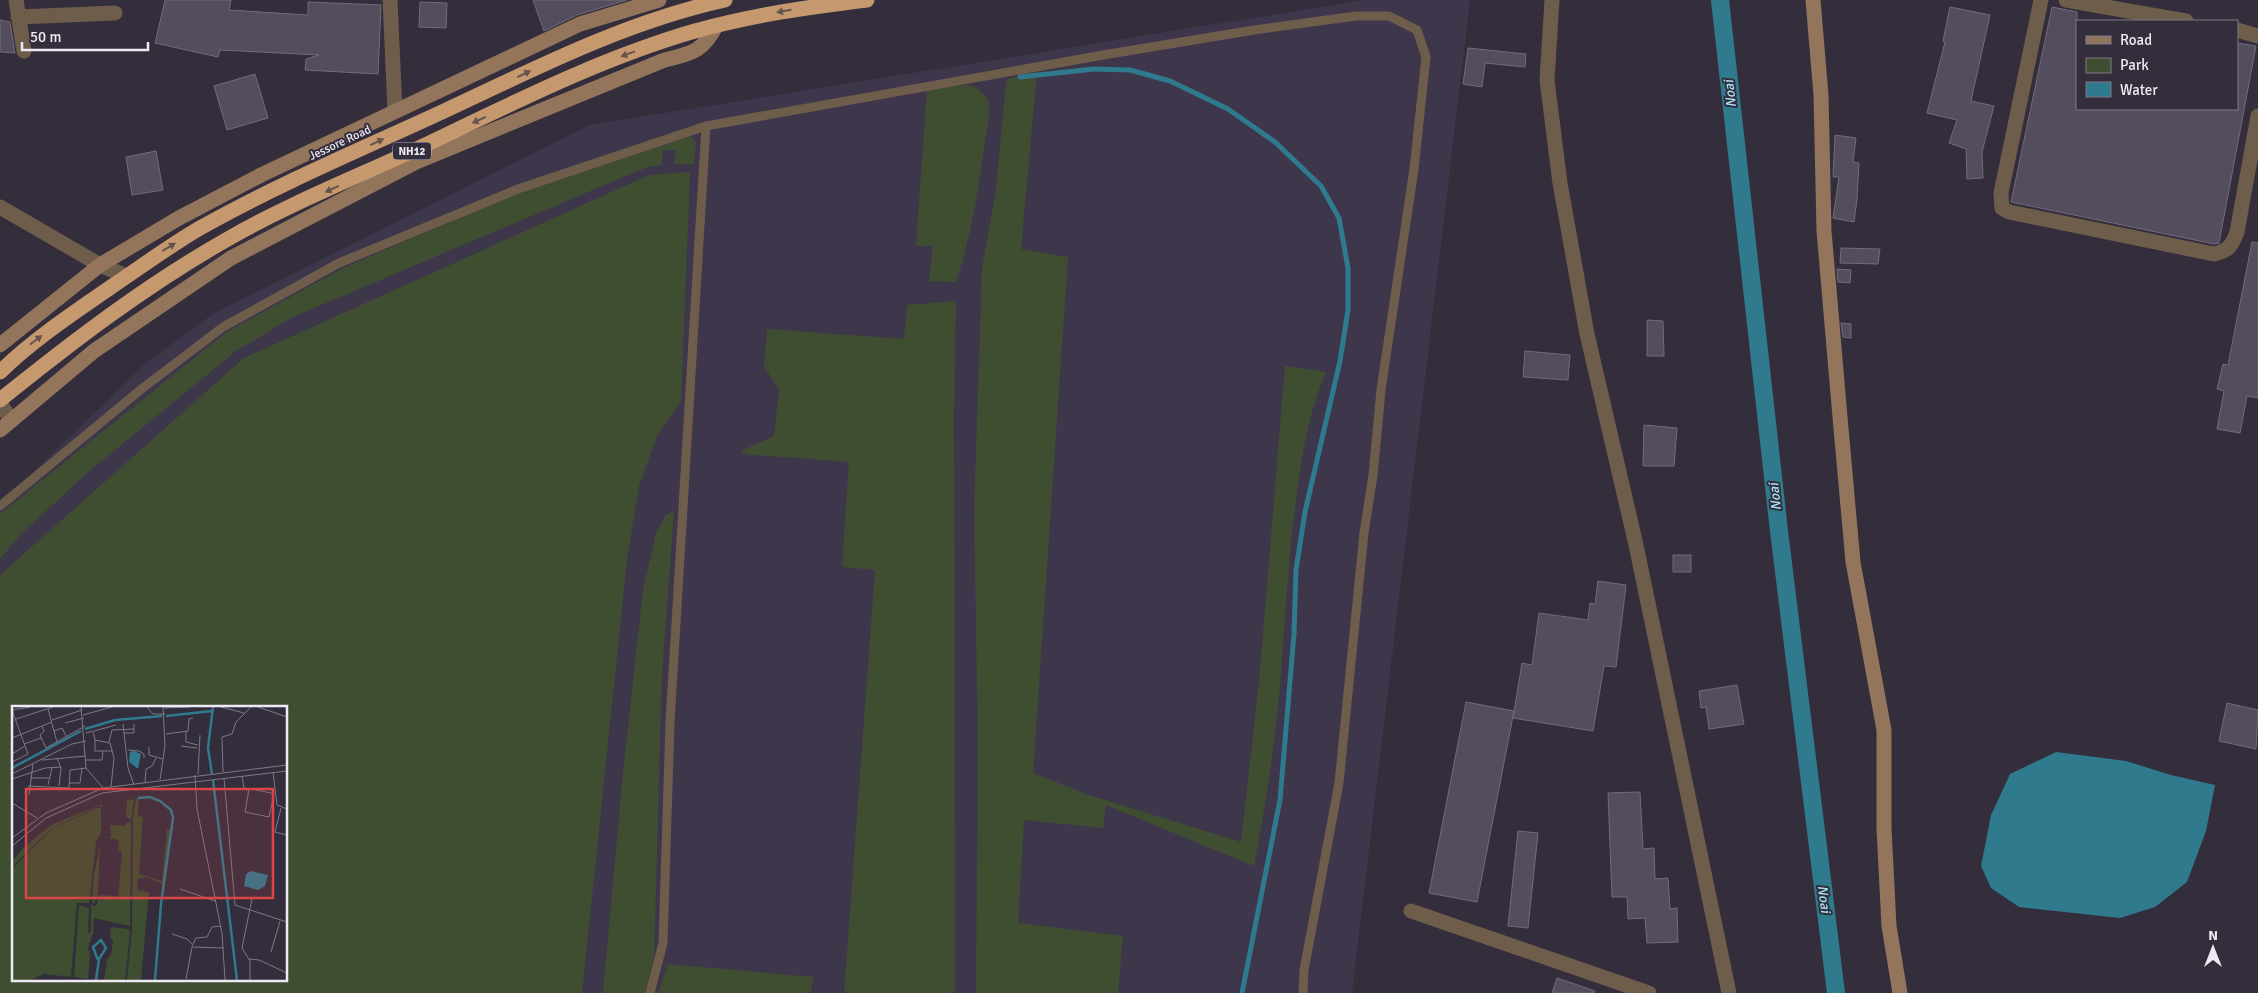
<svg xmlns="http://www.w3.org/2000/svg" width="2258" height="993" viewBox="0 0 2258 993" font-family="Signika,sans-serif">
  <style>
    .built { fill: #3e374b; fill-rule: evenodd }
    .green { fill: #3f4e31; fill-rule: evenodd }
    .water { fill: #307a8d }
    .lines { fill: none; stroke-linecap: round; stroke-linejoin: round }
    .stream { stroke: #307a8d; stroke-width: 5 }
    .canal { stroke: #307a8d; stroke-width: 18 }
    .building { fill: #534d5d; stroke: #716b7d }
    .lane { stroke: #6f5d4c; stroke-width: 9 }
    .street { stroke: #6f5d4c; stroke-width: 15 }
    .secondary { stroke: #92755a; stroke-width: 15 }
    .highway { stroke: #c5986e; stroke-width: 15 }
    .oneway { fill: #66524e }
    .labels { text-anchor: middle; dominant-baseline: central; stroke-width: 4; stroke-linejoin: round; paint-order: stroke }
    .shield { fill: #332d3c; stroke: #b6b1bd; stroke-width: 1 }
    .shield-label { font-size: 11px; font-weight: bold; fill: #eeeaf4 }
    .street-label { font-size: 12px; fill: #eeeaf4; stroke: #332d3c }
    .water-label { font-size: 14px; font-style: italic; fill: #a9e5f6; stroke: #332d3c }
    .inset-river { fill: none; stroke: #307a8d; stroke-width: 2.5 }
    .inset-road { fill: none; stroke: #7e7986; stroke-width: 1 }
    .view { fill: #da4547; fill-opacity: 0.15; stroke: #da4547; stroke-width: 2.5 }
    .inset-edge { fill: none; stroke: #eeeaf4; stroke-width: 2.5 }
  </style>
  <rect width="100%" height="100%" fill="#332d3c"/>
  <path class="built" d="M1364 0H1470L1352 993H0V499L24 481 148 361 213 314 590 125ZM14 707H286V979H14Z"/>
  <path class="green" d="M1037 71 1021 249 1068 257 1033 773 1089 795 1241 842 1259 682 1285 366 1326 372C1306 420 1302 457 1295 508 1288 564 1285 619 1281 674 1276 739 1266 803 1254 866L1106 805 1103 828 1024 820 1018 923 1123 936 1118 993H976L978 746 974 511 982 268 995 196 1006 83 1008 79Z
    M969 85C976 88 983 91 987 98 992 109 987 129 985 140 979 189 971 236 956 282L929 281 933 246H916L927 89Z
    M691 136 696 143 694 164H674L676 150H662V165L647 167 293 317 236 351 87 473 20 535 0 559V514L228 331 343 268 516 194Z
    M690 172 681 401 657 436 639 486 627 560 582 993H0V575L244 358 649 175ZM14 707H286V979H14Z
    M956 301 954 409 955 993H844L875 570 842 567 849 462 742 454 743 450 774 436 779 390 764 366 767 329 904 339 907 305Z
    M674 511 662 674 654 957 645 993H603L623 773 643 590 656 533 666 515Z
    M668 964 813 977 811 993H658Z"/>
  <path class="water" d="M2056 752 2126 761 2171 775 2215 785 2206 831 2187 882 2155 907 2120 918 2019 907 1991 888 1981 866 1991 815 2010 774Z"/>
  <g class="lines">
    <path class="stream" d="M1020 77 1094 69 1130 70 1170 81 1228 109 1275 142 1321 186 1339 218 1348 268V310L1340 361 1305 512 1296 570 1294 634 1280 800 1242 993"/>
    <path class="canal" d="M1720 0 1779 531 1836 993"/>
  </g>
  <path class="building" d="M165 0H231L229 10 308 15V2L381 5 378 74 305 70 306 59 319 55 220 50 218 57 155 43Z
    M533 0H627L577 15 544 31Z
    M420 2 447 3 446 28 419 27Z
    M1950 7 1990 15 1971 101 1994 106 1982 152 1983 178 1967 179 1966 149 1949 143 1957 120 1927 113 1945 42 1943 41Z
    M2052 7 2077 12V109H2237V43L2256 46 2219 243 2214 244 2011 202Z
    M0 20 10 22 15 53 0 52Z
    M1468 48 1526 54 1525 67 1485 63 1482 87 1463 84Z
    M255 74 268 118 227 130 214 86Z
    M1835 135 1856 138 1853 162 1859 163 1857 199 1854 222 1833 218 1839 177H1833Z
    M156 151 163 190 132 195 126 157Z
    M2252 242 2258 243V398L2247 396 2240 433 2217 429 2224 391 2217 389 2223 364 2228 365Z
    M1841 248 1880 249 1878 264 1840 263Z
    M1837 269 1851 270 1850 283 1838 282Z
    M1647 320 1663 321 1664 356H1647Z
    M1841 323 1851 324V338L1843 337Z
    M1525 351 1570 355 1568 380 1523 377Z
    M1644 425 1677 428 1674 466H1643Z
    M1673 555H1691V572H1673Z
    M1598 581 1626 585 1616 667 1604 666 1593 731 1513 718 1522 663 1532 665 1539 613 1588 620 1590 603 1595 604Z
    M1737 685 1744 724 1709 729 1706 707 1701 708 1699 691Z
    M1466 702 1514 711 1477 902 1429 893Z
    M2227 703 2258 710 2256 749 2219 741Z
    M1640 792 1643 849 1654 848 1655 879 1668 878 1670 909 1677 908 1678 942 1647 943 1645 918 1628 919 1627 897H1612L1608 793Z
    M1518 831 1538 833 1528 928 1508 926Z
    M1557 978 1595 991 1594 993H1552Z"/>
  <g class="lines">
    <path class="lane" d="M0 506 144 387 223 327 339 263 518 189 706 126 1103 55 1254 30 1356 16H1389L1417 30 1426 57 1414 169 1381 390 1373 475 1364 533 1339 783 1304 970 1303 993
      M650 993 663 943 670 722 706 126"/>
    <path class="street" d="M16 0 24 51
      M390 0 395 110
      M1552 0 1547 80 1560 183 1587 334 1636 545 1729 993
      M2041 0 2001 193 2002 208 2009 212 2214 254C2228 251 2232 246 2237 232L2258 116
      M2066 0 2186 21
      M18 17 115 13
      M2237 30 2258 36
      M0 207 100 265 126 276
      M0 404 12 420
      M1411 911 1649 993"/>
    <path class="secondary" d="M1813 0 1821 95 1824 231 1840 417 1853 562 1884 730V829L1889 926 1900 993
      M0 345 100 265 179 218 261 175 580 24 659 0
      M0 430 94 351 231 258 416 162 662 61C691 53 702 53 716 26"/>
    <path class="highway" d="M0 372C34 339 72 314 111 287 141 267 169 246 200 228 278 184 362 149 442 112 534 69 625 22 725 0
      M0 400C72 342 145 286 226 240 288 204 357 177 423 146 511 104 601 58 695 31 751 15 809 7 867 0"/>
  </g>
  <defs><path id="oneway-solid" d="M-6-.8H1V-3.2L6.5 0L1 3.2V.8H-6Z" transform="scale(1.25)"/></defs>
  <g class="oneway">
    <use href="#oneway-solid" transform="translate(784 11) rotate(170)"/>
    <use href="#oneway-solid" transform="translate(628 54) rotate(160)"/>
    <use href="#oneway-solid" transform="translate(524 74) rotate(-25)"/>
    <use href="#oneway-solid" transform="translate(479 120) rotate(156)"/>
    <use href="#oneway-solid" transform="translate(377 142) rotate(-25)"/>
    <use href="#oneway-solid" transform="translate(332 189) rotate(155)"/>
    <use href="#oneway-solid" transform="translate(169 247) rotate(-31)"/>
    <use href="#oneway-solid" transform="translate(36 340) rotate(-37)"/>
  </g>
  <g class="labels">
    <rect class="shield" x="393" y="142.5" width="38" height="17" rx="4"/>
    <g class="shield-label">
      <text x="412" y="151">NH12</text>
    </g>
    <g class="street-label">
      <text transform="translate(340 143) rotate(-25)">Jessore Road</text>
    </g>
    <g class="water-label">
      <text transform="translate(1730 94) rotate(-96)">Noai</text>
      <text transform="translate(1775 497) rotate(-96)">Noai</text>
      <text transform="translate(1824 899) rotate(83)">Noai</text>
    </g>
  </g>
  <g transform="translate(12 706)">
    <rect width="275" height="275" fill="#332d3c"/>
    <path d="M127 91 126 110 131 111 127 168 150 175 155 123 159 124 151 178 135 171 126 173 125 184 137 186 129 274H115L120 223 121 112 124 92ZM115 93 122 94 119 114 114 110ZM90 98V101L87 100 40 122 0 161V156L10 143 39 119ZM85 102H89V127L84 136 77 197H65L59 271 32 268 19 274H0V163L41 122ZM119 116 118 220 82 212 81 227 76 242 78 249 76 273 62 271 67 199 77 202 76 227 79 226V199L84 200 87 189 103 190 106 193 110 146 106 145 107 134 95 132 99 131 98 119 113 120V117ZM88 139 86 188 82 198 80 196 82 168ZM99 221 116 223 118 226 113 274H92L95 253 99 249 101 235 98 231Z" fill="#3f4e31"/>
    <path d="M122 45 129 48 126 63 117 56 118 46ZM239 165 256 169 253 180 246 184 232 180 234 168Z" fill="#307a8d"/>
    <path class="inset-river" d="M154 10 200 5M73 23 103 14 150 10M0 62 69 25M200 68 196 42 201 1M201 74 225 274M126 92 138 91 148 95 159 104 161 112 149 198 143 274M84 274 87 253 94 242 89 234 81 241 86 254"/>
    <path class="inset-road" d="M69 1 74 62 91 82M135 1 141 8H153M209 1 232 7M246 1 275 11M152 2 178 1M36 3 45 36M0 4 13 40 0 48M0 4 18 1M71 9 100 1M4 13 41 1M40 14 70 4M53 17 72 12M111 18 116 62 122 79M30 20 32 25 28 29 34 42 73 20M42 25 50 22 54 30M82 25 104 19M174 25V36L186 39M74 27 81 25 83 34 98 37 102 52 99 81M112 27H122V18M154 28 176 25 177 13 181 12M0 32 40 16M83 34V45H100M97 36 100 24 122 23M12 38 29 32M169 40 185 42M137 41V49L151 53M116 44 127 45 132 48V52M45 52 49 62 47 80M30 54 74 50M74 54H90L91 45M0 56 16 48 13 40M211 66 210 31 220 28 224 16 239 1M261 66 265 99 275 103M0 68 60 38 74 35M186 68 188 29M183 69 185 103 210 227 213 274M230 70 232 82 238 83H240L259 87 262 88 257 111 233 106 237 83M18 72H37M212 72 223 199 275 216M0 73 33 62 49 61M148 74 153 40 151 1M133 76 134 63 140 60 144 52M57 77H68L70 62M36 79 40 62M16 80 57 82 58 64 74 62M17 89 21 58M0 97 25 112M269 102 263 126 275 129M0 132 34 107 91 82 275 59M0 140 34 112 90 87 275 65M168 183 203 195M160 228 175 233 180 238M180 240 184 232 195 231 200 221 209 220M259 246 268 215M237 253 247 254 275 267M174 273 180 241 212 242M238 274V255L230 242 240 193"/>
    <path class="view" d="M14 83H261V192H14Z"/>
    <rect width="275" height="275" class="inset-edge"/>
  </g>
  <rect x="2076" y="20" width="162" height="90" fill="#332d3c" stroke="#7e7986"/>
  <rect x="2086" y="36" width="25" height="8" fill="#92755a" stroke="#7e7986"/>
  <text x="2120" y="45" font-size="15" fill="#eeeaf4">Road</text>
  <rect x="2086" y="58" width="25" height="15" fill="#3f4e31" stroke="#7e7986"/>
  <text x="2120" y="70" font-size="15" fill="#eeeaf4">Park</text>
  <rect x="2086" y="82" width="25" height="15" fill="#307a8d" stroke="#7e7986"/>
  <text x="2120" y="95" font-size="15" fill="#eeeaf4">Water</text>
  <g transform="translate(2213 948)" stroke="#332d3c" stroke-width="4" paint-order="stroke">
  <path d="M0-4L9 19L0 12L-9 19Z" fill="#eeeaf4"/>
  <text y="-8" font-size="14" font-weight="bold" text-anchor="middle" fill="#eeeaf4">N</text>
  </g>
  <path d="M22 42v8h126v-8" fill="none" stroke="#eeeaf4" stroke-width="2.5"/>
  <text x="30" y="42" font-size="15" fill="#eeeaf4" stroke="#332d3c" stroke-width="4" paint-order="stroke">50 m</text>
</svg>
